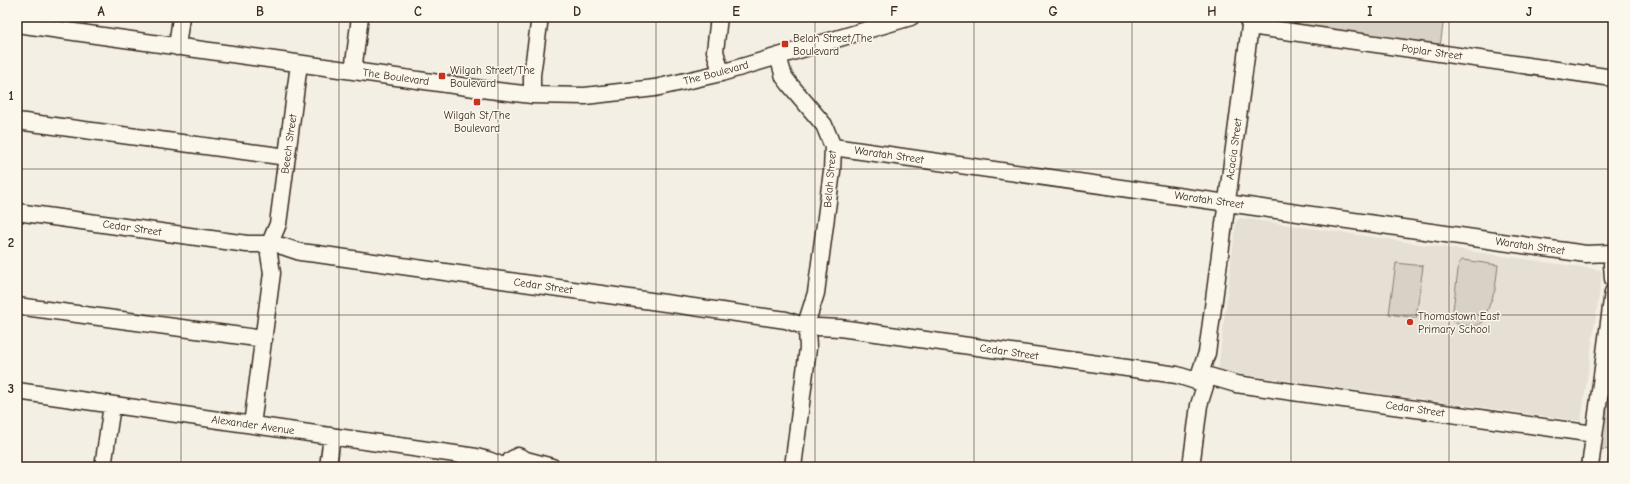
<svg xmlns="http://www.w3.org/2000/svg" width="1630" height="484" viewBox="0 0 1630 484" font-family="'Comic Neue',sans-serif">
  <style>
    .built { fill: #e5dfd4 }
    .green { fill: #d8d1c6; stroke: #8a7e72 }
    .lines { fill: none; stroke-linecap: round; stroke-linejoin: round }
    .minor-casing { stroke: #3b2a1e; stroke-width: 19 }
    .minor { stroke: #fbf7ec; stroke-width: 16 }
    .grid { fill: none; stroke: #3b2a1e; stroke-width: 1; stroke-opacity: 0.55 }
    .poi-dot { fill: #c8321e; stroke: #fbf7ec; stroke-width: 1.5 }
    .labels { text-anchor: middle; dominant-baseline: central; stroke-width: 3; stroke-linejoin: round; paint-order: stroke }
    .poi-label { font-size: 11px; fill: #3b2a1e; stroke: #fbf7ec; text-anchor: start }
    .street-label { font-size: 11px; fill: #3b2a1e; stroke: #fbf7ec }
    .neatline { fill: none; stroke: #3b2a1e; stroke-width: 1.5 }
    .grid-label { font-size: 13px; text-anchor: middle; font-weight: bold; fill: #3b2a1e }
  </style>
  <rect width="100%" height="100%" fill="#f3efe4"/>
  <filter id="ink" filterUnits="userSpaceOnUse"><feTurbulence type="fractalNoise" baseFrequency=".025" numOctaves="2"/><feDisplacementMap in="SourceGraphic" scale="8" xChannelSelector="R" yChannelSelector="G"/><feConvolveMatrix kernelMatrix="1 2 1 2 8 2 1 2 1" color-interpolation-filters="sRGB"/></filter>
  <g filter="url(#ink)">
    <path class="built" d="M1240 218 1600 270 1602 273 1581 421 1218 371 1236 222Z"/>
    <path class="green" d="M1277 17H1444L1440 47 1265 21Z
      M1463 260 1498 265 1495 290 1483 322C1475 328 1466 326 1457 324L1452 318 1459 262Z
      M1396 263 1423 266 1416 318 1389 314Z
      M1613 340V467H1607L1609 450 1600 449Z"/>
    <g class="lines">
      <defs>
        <path id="minor" d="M719 17 715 51 721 73
          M17 24 489 90 532 95 585 96 655 88 721 73 911 17
          M1250 26 1613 78
          M177 47 181 17
          M778 56 784 77 791 86 824 125 833 147 832 171 816 293 808 318
          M353 71 360 17
          M532 95V75L540 17
          M17 121 287 157
          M833 147 1586 254 1611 253
          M17 212 247 244H269
          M270 243 278 224 299 64
          M282 246 300 252 317 254 786 320 806 327
          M1612 264 1613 279
          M17 306 264 339
          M818 327 840 328 1177 375 1196 381
          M1200 373 1207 353 1250 26 1247 17
          M1209 376 1236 384 1594 434
          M17 391 476 457 488 460 506 467
          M252 425 272 273 269 254
          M526 460 552 467
          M103 467 112 405
          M328 467 332 436
          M511 467V460L518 456 526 460 527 467
          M793 467 808 348 807 329
          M1191 467 1199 405 1205 386
          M1590 467 1613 292"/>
      </defs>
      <use href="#minor" class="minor-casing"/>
      <use href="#minor" class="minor"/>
    </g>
  </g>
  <path class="grid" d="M181 17V467M339 17V467M498 17V467M656 17V467M815 17V467M974 17V467M1132 17V467M1291 17V467M1449 17V467M17 169H1613M17 315H1613"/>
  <g class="poi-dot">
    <rect x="781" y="40" width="8" height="8" rx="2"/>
    <rect x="438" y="72" width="8" height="8" rx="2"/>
    <rect x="473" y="98" width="8" height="8" rx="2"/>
    <circle cx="1410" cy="322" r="4"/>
  </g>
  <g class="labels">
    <g class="poi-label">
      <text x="793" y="38">Belah Street/The<tspan x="793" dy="13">Boulevard</tspan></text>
      <text x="450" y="70">Wilgah Street/The<tspan x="450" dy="13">Boulevard</tspan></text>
      <text x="477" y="115" text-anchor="middle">Wilgah St/The<tspan x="477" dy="13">Boulevard</tspan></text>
      <text x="1418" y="316">Thomastown East<tspan x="1418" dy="13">Primary School</tspan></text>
    </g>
    <g class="street-label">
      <text transform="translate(1432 52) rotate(8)">Poplar Street</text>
      <text transform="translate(716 73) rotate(-15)">The Boulevard</text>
      <text transform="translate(396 77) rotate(8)">The Boulevard</text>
      <text transform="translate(289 144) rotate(-82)">Beech Street</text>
      <text transform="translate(1234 149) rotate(-82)">Acacia Street</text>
      <text transform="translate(889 155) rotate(8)">Waratah Street</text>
      <text transform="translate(830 179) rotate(-85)">Belah Street</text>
      <text transform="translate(1209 200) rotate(8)">Waratah Street</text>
      <text transform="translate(132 228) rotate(8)">Cedar Street</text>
      <text transform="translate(1530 246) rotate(8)">Waratah Street</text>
      <text transform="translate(543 286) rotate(8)">Cedar Street</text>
      <text transform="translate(1009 352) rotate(8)">Cedar Street</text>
      <text transform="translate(1415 409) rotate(8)">Cedar Street</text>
      <text transform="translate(253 425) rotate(8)">Alexander Avenue</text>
    </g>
  </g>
  <rect width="1630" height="484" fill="none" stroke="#fbf7ec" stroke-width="44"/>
  <rect x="22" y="22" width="1586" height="440" class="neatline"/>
  <g class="grid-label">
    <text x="101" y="16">A</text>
    <text x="260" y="16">B</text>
    <text x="418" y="16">C</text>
    <text x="577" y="16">D</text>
    <text x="736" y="16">E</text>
    <text x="894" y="16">F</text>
    <text x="1053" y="16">G</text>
    <text x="1212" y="16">H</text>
    <text x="1370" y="16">I</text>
    <text x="1529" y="16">J</text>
    <text x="11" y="100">1</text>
    <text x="11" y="247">2</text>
    <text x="11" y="393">3</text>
  </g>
</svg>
